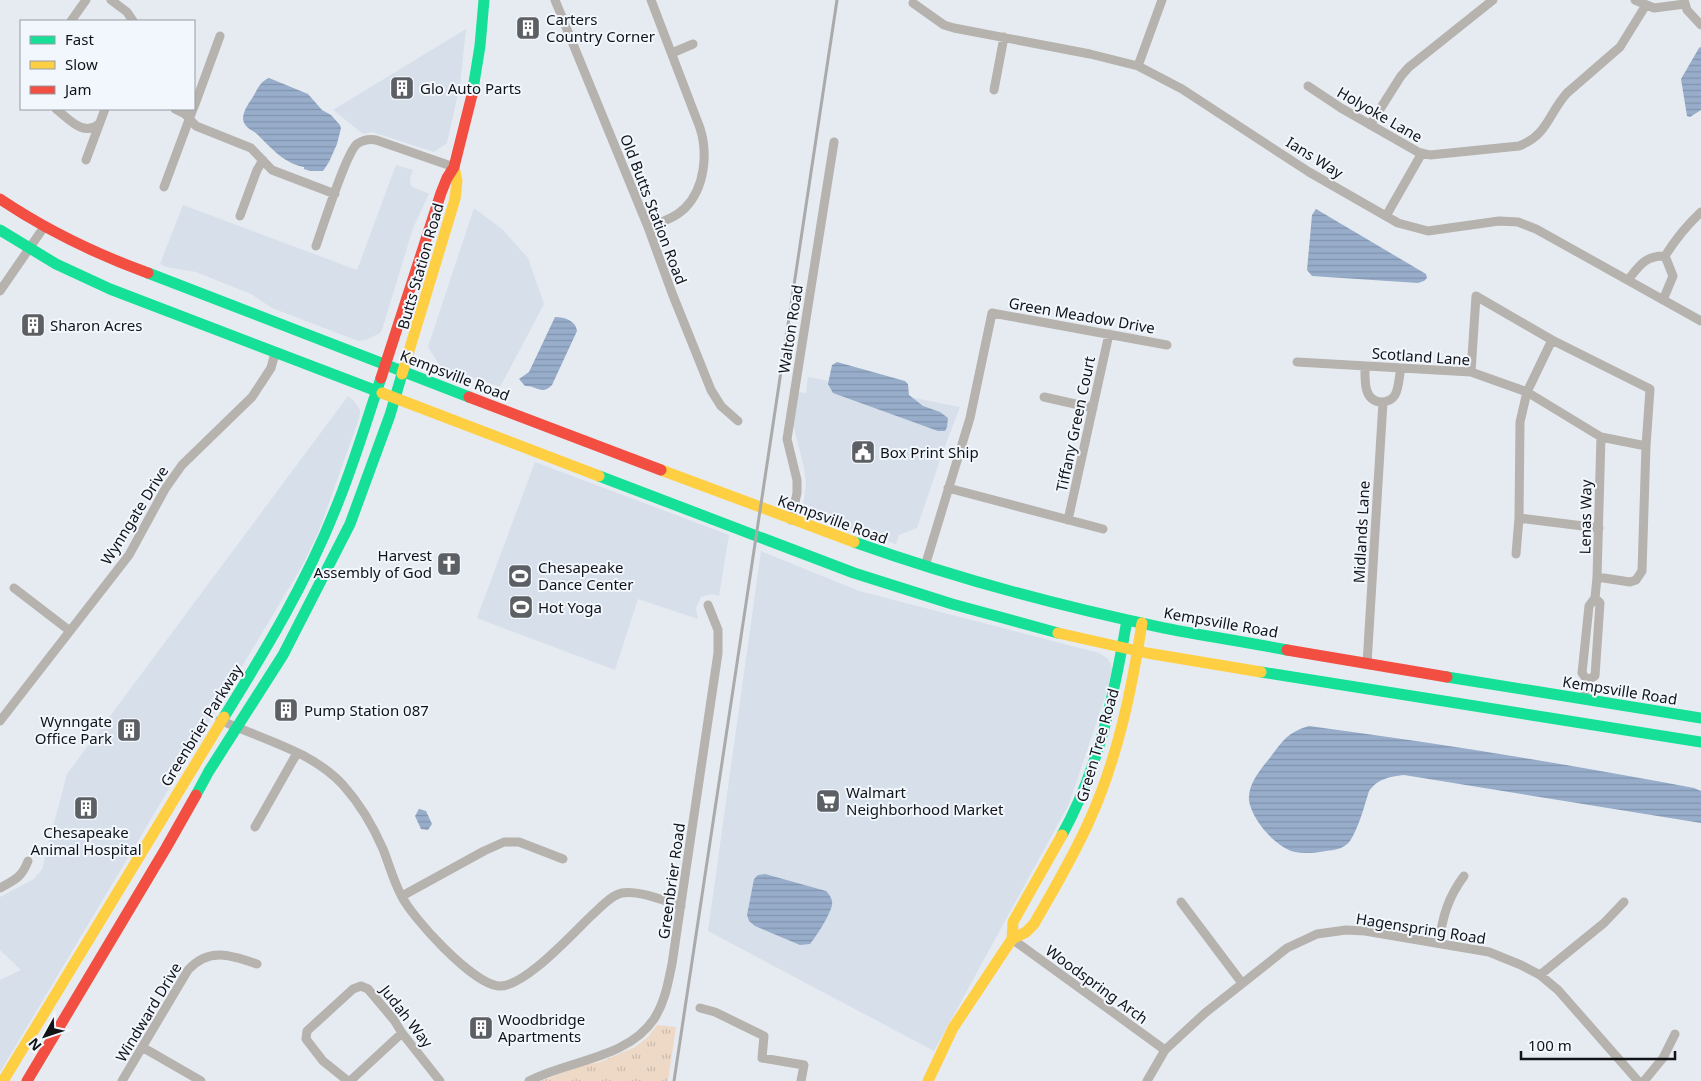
<svg xmlns="http://www.w3.org/2000/svg" width="1701" height="1081" viewBox="0 0 1701 1081" font-family="'Noto Sans',sans-serif">
  <style>
    .built { fill: #d6dfea }
    .grass { fill: url(#grass-tufts) }
    .water { fill: url(#water-rules) }
    .lines { fill: none; stroke-linecap: round; stroke-linejoin: round }
    .street { stroke: #b6b2ae; stroke-width: 9 }
    .fast { stroke: #16e098; stroke-width: 11 }
    .slow { stroke: #ffcf43; stroke-width: 11 }
    .jam { stroke: #f24e42; stroke-width: 11 }
    .rail { stroke: #aaa; stroke-width: 3 }
    .labels { text-anchor: middle; dominant-baseline: central; stroke-width: 4; stroke-linejoin: round; paint-order: stroke }
    .poi-label { font-size: 15px; fill: #111317; stroke: #f2f7fe; text-anchor: start }
    .street-label { font-size: 15px; fill: #111317; stroke: #f2f7fe }
  </style>
  <defs>
    <pattern id="grass-tufts" width="24" height="20" patternUnits="userSpaceOnUse" patternTransform="scale(1.25)"><rect width="24" height="20" fill="#eed9c7"/><path d="M3 7l-1-3M5 7V3M7 7l1-3M15 17l-1-3M17 17v-4M19 17l1-3" fill="none" stroke="#cbb9aa"/></pattern>
    <pattern id="water-rules" width="6" height="5" patternUnits="userSpaceOnUse" patternTransform="scale(1.25)"><rect width="6" height="5" fill="#97adca"/><path d="M0 2.5h6" fill="none" stroke="#8194ad"/></pattern>
  </defs>
  <rect width="100%" height="100%" fill="#e6ebf1"/>
  <path class="built" d="M466 29 460 85 447 143 434 152 372 132 363 134 333 110Z
    M396 165 413 170 410 178 411 186 429 194 413 228 382 330 380 333 366 340 358 341 272 308 251 294 196 272 166 267 160 264 183 205 357 270Z
    M474 208 502 229 528 258 544 304 500 387 440 366 428 347Z
    M808 377 960 407 942 454 917 528 899 535 896 544 854 530 809 512 807 506 803 507 806 483 804 467 792 420 795 392 806 393Z
    M348 396 354 401 360 410 359 419 318 533 302 566 0 1072V980L21 970 0 950V897L34 879 42 869 67 774Z
    M535 462 729 535 719 596 712 594 701 597 696 608 698 619 638 599 615 670 477 618Z
    M761 551 859 591 1099 653 1107 658 1111 664 1112 670 1105 697 1069 804 934 1051 708 931Z"/>
  <path class="grass" d="M657 1025 676 1027 668 1081H541L582 1065 600 1062 635 1047 648 1037Z"/>
  <path class="water" d="M1701 47V110L1690 117 1687 116 1681 79 1699 48Z
    M269 78 308 94 322 110 331 115 340 125 341 128 337 144 329 162 323 171H310L304 169V167C285 164 271 148 258 135 253 130 244 128 243 119 243 110 250 102 254 95 258 88 261 81 269 78Z
    M1316 209 1426 274 1427 278 1424 281 1418 283 1312 276 1307 270 1312 215Z
    M555 317C565 317 576 321 577 331L552 385C542 396 536 385 525 386L519 379 529 372Z
    M837 362 905 381 908 384 909 395 923 406 940 412 948 418 947 427 945 431H938L833 393 828 384 832 365Z
    M1309 726C1438 743 1567 764 1694 788L1701 791V823L1404 775C1389 777 1379 778 1369 791 1364 807 1359 827 1350 841 1344 849 1334 850 1326 851 1316 853 1305 854 1295 852 1276 848 1251 819 1249 800 1248 784 1260 770 1269 759 1283 741 1286 733 1309 726Z
    M419 809 426 811 432 824 428 830 421 829 415 816Z
    M765 874 826 891C830 895 833 900 832 905 830 915 816 937 810 944L800 945 755 926 749 921 747 915 754 879 758 875Z"/>
  <g class="lines">
    <path class="street" d="M111 0 127 12 133 21
      M555 0 648 227 672 293 711 390 721 406 738 421
      M1635 0 1654 8 1685 4
      M1684 0 1687 10 1701 25
      M913 3 944 25 954 28 1090 54 1138 66 1182 89 1309 172 1398 223 1428 231 1499 221 1518 222 1536 229 1701 321
      M71 21 86 0
      M672 53 693 44
      M1138 66 1162 0
      M1308 86 1341 108 1418 152 1430 155 1519 146C1548 135 1548 114 1567 93L1620 47 1646 5
      M994 90 1004 37
      M194 107 220 36
      M56 109C69 119 83 137 99 124
      M175 109 185 114 196 126 251 148 272 170 335 194
      M1370 125 1401 76 1409 67 1493 0
      M86 160 105 109
      M164 187 193 109
      M240 216 257 170 263 160
      M1386 216 1422 153
      M648 227C661 222 675 218 685 208 705 188 708 153 700 128L651 0
      M316 246C322 229 347 151 357 144 363 140 370 139 376 140L454 167
      M1665 256C1675 240 1687 225 1701 212
      M1628 280C1639 266 1646 255 1665 256L1673 276 1663 300
      M0 291 44 227
      M1297 362 1471 372 1527 392 1601 437 1646 446
      M1365 366C1365 379 1363 401 1381 402 1386 402 1392 400 1395 395 1399 388 1399 376 1401 368
      M1471 372 1476 296 1552 340 1650 389 1646 446 1642 571 1636 580 1630 582 1597 577
      M1044 397 1093 408
      M948 488 1103 529
      M1519 518 1599 528
      M791 520 797 493V480L787 439 834 142
      M1068 520 1109 334
      M1516 554 1519 518 1520 422 1527 392 1552 340
      M925 566 970 418 992 313 1167 345
      M14 588 70 631
      M1367 664 1383 402
      M1587 680 1595 676 1600 603 1595 598
      M1584 699 1587 680 1582 673 1589 606 1595 598 1597 577 1601 437
      M220 720C261 739 312 751 343 785 360 804 373 826 383 849 389 864 393 880 401 895 412 918 472 983 498 986 523 989 573 933 592 915 600 908 611 895 622 893 639 890 665 901 681 906
      M0 721 129 555 165 489 182 465 252 397 271 368 275 353
      M255 827 297 753
      M0 888C15 880 22 877 28 861
      M402 896 484 851 504 842H519L563 859
      M1181 902 1242 983
      M1012 939 1165 1050
      M1440 943C1441 918 1449 896 1464 876
      M1540 975 1604 923 1624 902
      M700 1008 715 1012 764 1036 762 1058 804 1065 801 1081
      M142 1047 201 1081
      M122 1081 188 970C209 947 231 955 257 964
      M348 1081 323 1061 306 1039 307 1031 353 989 361 986 368 989 394 1020 402 1033 440 1081
      M350 1081 402 1033
      M529 1081C569 1060 627 1059 654 1019 665 1002 668 983 672 964L718 653V630L708 605
      M1147 1081 1165 1050 1179 1037 1205 1013 1287 948 1317 934 1346 930 1365 931 1489 952 1521 965 1540 975 1558 990 1638 1081
      M1644 1081 1663 1058 1675 1034"/>
    <path class="fast" d="M472 95 480 46 484 0
      M0 230 56 264 110 289 382 393
      M148 273 469 397
      M599 476 854 573 952 604 1058 633
      M854 542C955 578 1059 606 1164 628 1205 636 1246 642 1287 650
      M1261 672 1701 742
      M1447 677 1701 718
      M224 717C265 651 306 583 335 510 353 467 366 422 381 378
      M196 795 209 771 283 655 350 524 390 415 402 374
      M1062 835C1099 768 1114 695 1127 620"/>
    <path class="slow" d="M402 374 455 199 457 181 454 167
      M382 393 599 476
      M661 470 854 542
      M1058 633 1147 653 1261 672
      M1012 939 1026 932 1034 924C1054 889 1075 854 1091 817 1118 756 1132 689 1142 623
      M3 1081 224 717
      M928 1081 953 1028 1012 939 1013 922 1062 835"/>
    <path class="jam" d="M0 199C46 230 96 254 148 273
      M381 378 441 193 447 178 454 167 472 95
      M469 397 661 470
      M1287 650 1447 677
      M27 1081 166 848 196 795"/>
    <path class="rail" d="M674 1081 837 0"/>
  </g>
  <defs>
    <symbol id="building-square" viewBox="-11 -11 22 22"><rect x="-9" y="-9" width="18" height="18" rx="4" fill="#5c5f63" stroke="#f2f7fe"/><path d="M-4-6H4V6H1V3H-1V6H-4ZM-2.5-4.3h1.7v1.8h-1.7ZM.8-4.3h1.7v1.8H.8ZM-2.5-1h1.7V.8h-1.7ZM.8-1h1.7V.8H.8Z" fill="#fff"/></symbol>
    <symbol id="civic-square" viewBox="-11 -11 22 22"><rect x="-9" y="-9" width="18" height="18" rx="4" fill="#5c5f63" stroke="#f2f7fe"/><path d="M-.6-6.5H3V-4.5H.6V-3L4-1V1h2V6H-6V1h2V-1L-.6-3ZM-1.2 2.5V6h2.4V2.5Z" fill="#fff"/></symbol>
    <symbol id="church-square" viewBox="-11 -11 22 22"><rect x="-9" y="-9" width="18" height="18" rx="4" fill="#5c5f63" stroke="#f2f7fe"/><path d="M-1.2-6h2.4v3.5h3.3v2.4h-3.3V6h-2.4V-.1h-3.3v-2.4h3.3Z" fill="#fff"/></symbol>
    <symbol id="stadium-square" viewBox="-11 -11 22 22"><rect x="-9" y="-9" width="18" height="18" rx="4" fill="#5c5f63" stroke="#f2f7fe"/><path d="M0-5a6.5 5 0 1 0 0 10a6.5 5 0 1 0 0-10ZM-3.5-1.8h7v3.6h-7Z" fill="#fff"/></symbol>
    <symbol id="supermarket-square" viewBox="-11 -11 22 22"><rect x="-9" y="-9" width="18" height="18" rx="4" fill="#5c5f63" stroke="#f2f7fe"/><path d="M-6-5.5h2.5l.6 2H6L4.5 2H-2.5L-4.4-4H-6ZM-1.5 3.2a1.3 1.3 0 1 0 .1 0ZM3 3.2a1.3 1.3 0 1 0 .1 0Z" fill="#fff"/></symbol>
  </defs>
  <g fill-rule="evenodd">
    <use href="#building-square" x="514" y="14" width="28" height="28"/>
    <use href="#building-square" x="388" y="74" width="28" height="28"/>
    <use href="#building-square" x="19" y="311" width="28" height="28"/>
    <use href="#civic-square" x="849" y="438" width="28" height="28"/>
    <use href="#church-square" x="435" y="550" width="28" height="28"/>
    <use href="#stadium-square" x="506" y="562" width="28" height="28"/>
    <use href="#stadium-square" x="507" y="593" width="28" height="28"/>
    <use href="#building-square" x="272" y="696" width="28" height="28"/>
    <use href="#building-square" x="115" y="716" width="28" height="28"/>
    <use href="#supermarket-square" x="814" y="787" width="28" height="28"/>
    <use href="#building-square" x="72" y="794" width="28" height="28"/>
    <use href="#building-square" x="467" y="1014" width="28" height="28"/>
  </g>
  <g class="labels">
    <g class="poi-label">
      <text x="546" y="19">Carters<tspan x="546" dy="17">Country Corner</tspan></text>
      <text x="420" y="88">Glo Auto Parts</text>
      <text x="50" y="325">Sharon Acres</text>
      <text x="880" y="452">Box Print Ship</text>
      <text x="432" y="555" text-anchor="end">Harvest<tspan x="432" dy="17">Assembly of God</tspan></text>
      <text x="538" y="567">Chesapeake<tspan x="538" dy="17">Dance Center</tspan></text>
      <text x="538" y="607">Hot Yoga</text>
      <text x="304" y="710">Pump Station 087</text>
      <text x="112" y="721" text-anchor="end">Wynngate<tspan x="112" dy="17">Office Park</tspan></text>
      <text x="846" y="792">Walmart<tspan x="846" dy="17">Neighborhood Market</tspan></text>
      <text x="86" y="832" text-anchor="middle">Chesapeake<tspan x="86" dy="17">Animal Hospital</tspan></text>
      <text x="498" y="1019">Woodbridge<tspan x="498" dy="17">Apartments</tspan></text>
    </g>
    <g class="street-label">
      <text transform="translate(1380 114) rotate(30)">Holyoke Lane</text>
      <text transform="translate(1315 157) rotate(32)">Ians Way</text>
      <text transform="translate(654 209) rotate(69)">Old Butts Station Road</text>
      <text transform="translate(420 266) rotate(-74)">Butts Station Road</text>
      <text transform="translate(1082 315) rotate(10)">Green Meadow Drive</text>
      <text transform="translate(790 329) rotate(-81)">Walton Road</text>
      <text transform="translate(1421 356) rotate(4)">Scotland Lane</text>
      <text transform="translate(455 375) rotate(21)">Kempsville Road</text>
      <text transform="translate(1075 424) rotate(-78)">Tiffany Green Court</text>
      <text transform="translate(134 515) rotate(-58)">Wynngate Drive</text>
      <text transform="translate(1585 517) rotate(-89)">Lenas Way</text>
      <text transform="translate(833 519) rotate(20)">Kempsville Road</text>
      <text transform="translate(1361 532) rotate(-87)">Midlands Lane</text>
      <text transform="translate(1221 622) rotate(10)">Kempsville Road</text>
      <text transform="translate(1620 690) rotate(9)">Kempsville Road</text>
      <text transform="translate(201 725) rotate(-58)">Greenbrier Parkway</text>
      <text transform="translate(1097 745) rotate(-74)">Green Tree Road</text>
      <text transform="translate(671 881) rotate(-82)">Greenbrier Road</text>
      <text transform="translate(1421 928) rotate(9)">Hagenspring Road</text>
      <text transform="translate(1097 984) rotate(36)">Woodspring Arch</text>
      <text transform="translate(148 1012) rotate(-59)">Windward Drive</text>
      <text transform="translate(407 1016) rotate(52)">Judah Way</text>
    </g>
  </g>
  <rect x="20" y="20" width="175" height="90" fill="#f2f7fe" stroke="#989ca2"/>
  <rect x="30" y="36" width="25" height="8" fill="#16e098" stroke="#989ca2"/>
  <text x="65" y="45" font-size="15" fill="#111317">Fast</text>
  <rect x="30" y="61" width="25" height="8" fill="#ffcf43" stroke="#989ca2"/>
  <text x="65" y="70" font-size="15" fill="#111317">Slow</text>
  <rect x="30" y="86" width="25" height="8" fill="#f24e42" stroke="#989ca2"/>
  <text x="65" y="95" font-size="15" fill="#111317">Jam</text>
  <g transform="translate(45 1036) rotate(230)" stroke="#f2f7fe" stroke-width="4" paint-order="stroke">
  <path d="M0-4L9 19L0 12L-9 19Z" fill="#111317"/>
  <text y="-8" font-size="14" font-weight="bold" text-anchor="middle" fill="#111317">N</text>
  </g>
  <path d="M1521 1051v8h154v-8" fill="none" stroke="#111317" stroke-width="2.5"/>
  <text x="1528" y="1051" font-size="15" fill="#111317" stroke="#f2f7fe" stroke-width="4" paint-order="stroke">100 m</text>
</svg>
